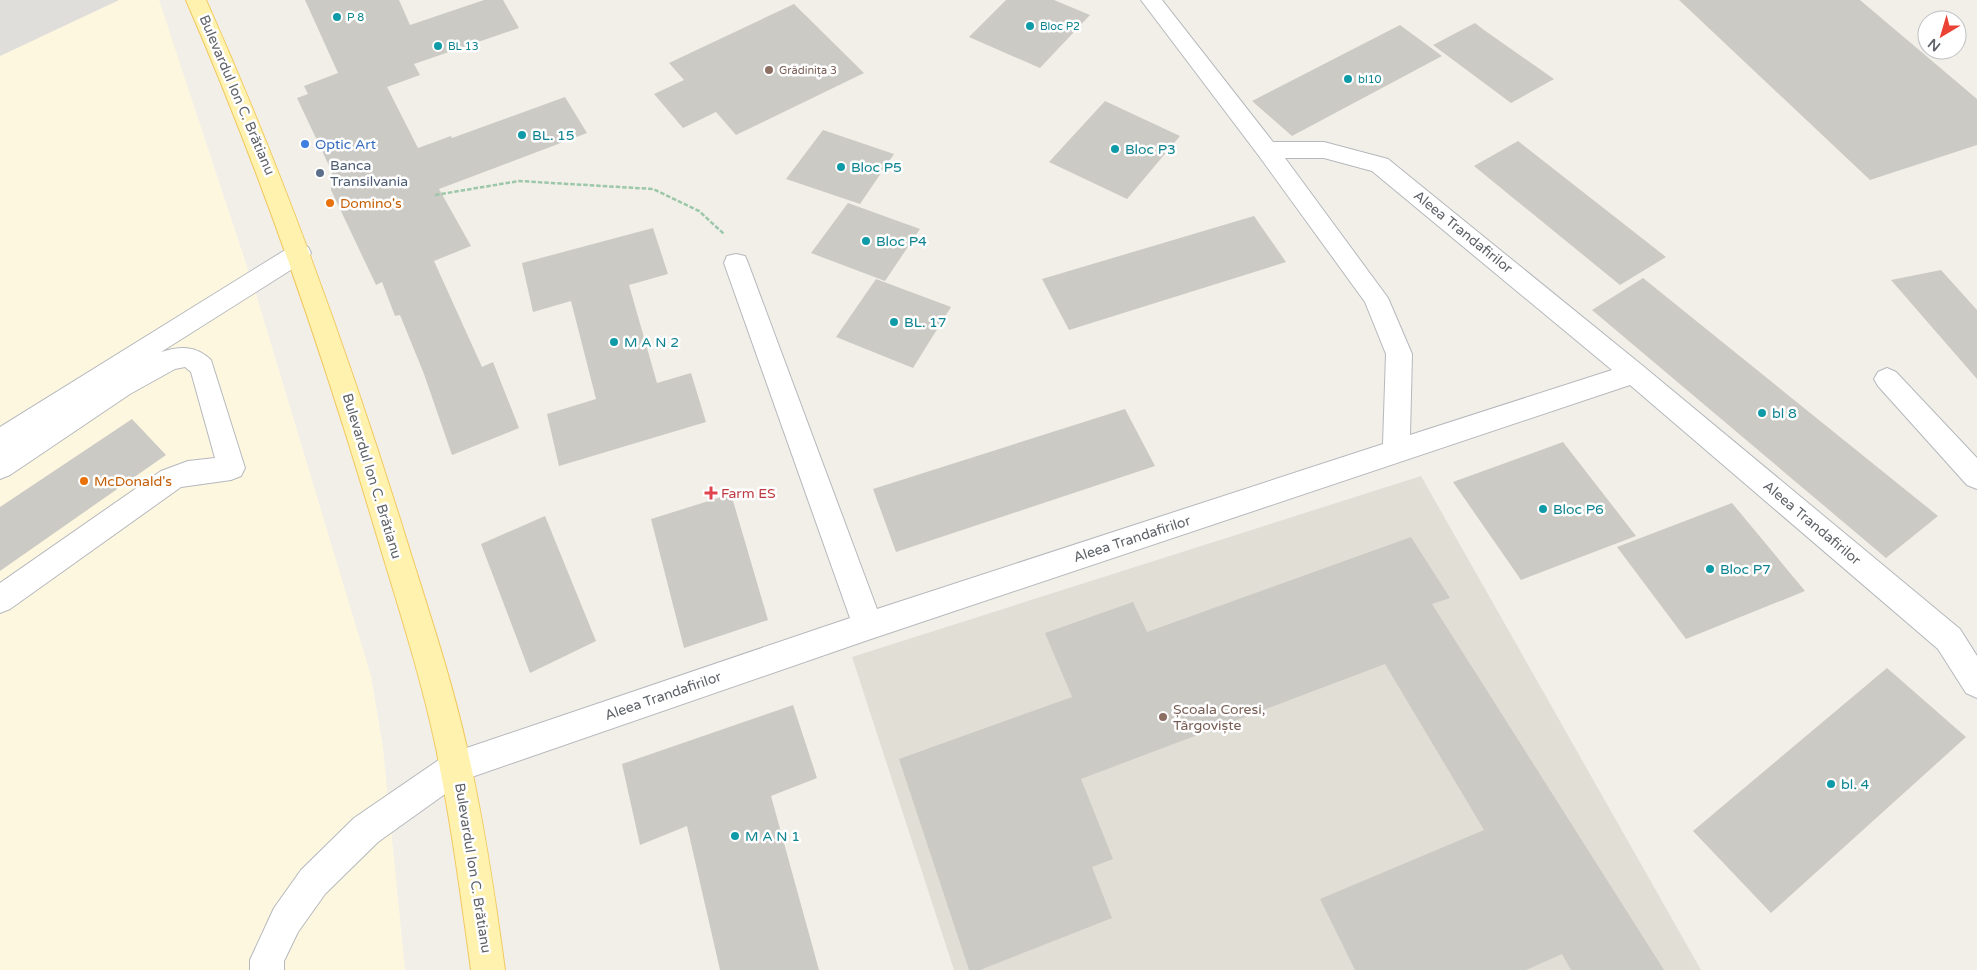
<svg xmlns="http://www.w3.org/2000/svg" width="1977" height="970" viewBox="0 0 1977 970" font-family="'Varela Round',sans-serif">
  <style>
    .commercial { fill: #fef7e0 }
    .industrial { fill: #e0deda }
    .education { fill: #e1ded6 }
    .building { fill: #cccac5 }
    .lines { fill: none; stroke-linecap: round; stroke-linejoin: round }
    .minor-casing { stroke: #b5b8bc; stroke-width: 2 }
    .major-casing { stroke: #f2c960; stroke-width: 2 }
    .path { stroke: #9cc7a9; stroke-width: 2.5; stroke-dasharray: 4.5 2; stroke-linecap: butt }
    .minor { fill: #fff; fill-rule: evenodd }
    .major { fill: #fff2af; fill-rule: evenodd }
    .culture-dot { fill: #0f9aa8; stroke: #fff; stroke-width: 2 }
    .education-dot { fill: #8d6e63; stroke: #fff; stroke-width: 2 }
    .shop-dot { fill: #3f7fe0; stroke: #fff; stroke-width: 2 }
    .service-dot { fill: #5c6f8a; stroke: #fff; stroke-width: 2 }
    .food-dot { fill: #e8710a; stroke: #fff; stroke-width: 2 }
    .health-dot { fill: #e0444e; stroke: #fff; stroke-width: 2 }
    .labels { text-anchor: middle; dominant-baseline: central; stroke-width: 5; stroke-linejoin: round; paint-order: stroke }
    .far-culture-label { font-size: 11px; fill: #0d838f; stroke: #fff; text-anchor: start }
    .far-education-label { font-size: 11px; fill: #785e54; stroke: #fff; text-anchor: start }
    .street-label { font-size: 14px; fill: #5f6368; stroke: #fff }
    .culture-label { font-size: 14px; fill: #0d838f; stroke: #fff; text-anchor: start }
    .shop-label { font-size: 14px; fill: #366cbe; stroke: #fff; text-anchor: start }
    .service-label { font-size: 14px; fill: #4e5e75; stroke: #fff; text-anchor: start }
    .food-label { font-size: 14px; fill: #c56008; stroke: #fff; text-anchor: start }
    .health-label { font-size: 14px; fill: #be3a42; stroke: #fff; text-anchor: start }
    .education-label { font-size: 14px; fill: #785e54; stroke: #fff; text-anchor: start }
  </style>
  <rect width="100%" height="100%" fill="#f1efe8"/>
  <path class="commercial" d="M119 0H159L256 294 371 676 383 748 405 970H0V56Z"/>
  <path class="industrial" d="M0 0H119L0 56Z"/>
  <path class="education" d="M1421 476 1701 970H954L852 657Z"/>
  <path class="building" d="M305 0H399L410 25 484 0H503L519 28 414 64 420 75 387 87 418 148 451 136 452 138 565 97 587 133 439 189 471 246 434 261 482 367 493 362 519 428 452 455 424 374 400 315 395 316 382 282 376 285 331 190 332 172 297 98 308 94 304 86 338 73Z
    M1006 0H1054L1090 15 1040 68 969 37Z
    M1679 0H1860L1977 99V145L1870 180Z
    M794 4 864 73 736 135 716 112 683 128 654 94 684 80 669 63Z
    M1475 23 1484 30 1554 79 1511 103 1433 45Z
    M1400 25 1442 56 1292 136 1252 101Z
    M1105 101 1180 136 1127 199 1049 162Z
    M823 130 894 154 860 204 786 179Z
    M1518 141 1666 257 1620 285 1474 166Z
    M848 203 920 229 885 281 811 253Z
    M1254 216 1286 262 1069 330 1042 279Z
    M653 228 668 274 629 285 657 383 691 373 706 422 559 466 547 414 596 399 571 301 533 312 522 263Z
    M1941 270 1977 310V379L1891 280Z
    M1643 278 1938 516 1886 558 1592 310Z
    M876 279 951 307 913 368 836 337Z
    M1125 409 1155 466 896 552 873 489Z
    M132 419 166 455 0 571V507Z
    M1563 442 1636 536 1521 580 1453 482Z
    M731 494 768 620 684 648 651 519Z
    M1732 503 1805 591 1686 639 1617 547Z
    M545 516 596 641 530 673 481 544Z
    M1411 537 1450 598 1432 604 1664 970H1571L1562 954 1526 970H1355L1320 899 1484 830 1385 664 1081 779 1113 859 1092 867 1112 918 980 970H969L899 759 1072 697 1045 633 1133 602 1147 632Z
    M1887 668 1966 737 1771 913 1693 831Z
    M793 705 817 778 771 796 819 970H720L687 826 640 845 622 764Z"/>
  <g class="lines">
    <defs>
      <path id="minor" d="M1141 0H1162L1273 142H1324L1388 159 1643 366 1960 629 1977 656V698L1966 693 1938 649 1630 385 868 640 466 779 378 842 325 894 298 932 284 961V970H250V960L274 908 301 870 354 818 446 755 850 618 724 263 727 256 736 254 745 256 748 263 877 609 1383 444 1386 354 1365 302 1259 156ZM1285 158H1324L1372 171 1612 370 1410 435 1412 354 1388 298Z
        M299 244 308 247 311 253 308 259 161 352C180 346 196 345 211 360L245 468 241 476 231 480 181 487 10 609 0 613V583L161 471 188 461 215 458 191 372 185 367 175 369 130 394 10 475 0 479V427L290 247Z
        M1887 368 1896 372 1977 458V489L1967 485 1878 386 1874 379 1878 372Z"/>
      <path id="major" d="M186 0H206C282 170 345 344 401 522 424 597 450 672 467 748 484 821 495 896 505 970H471C461 896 451 822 436 748 420 672 395 597 373 523 320 345 260 170 186 0Z"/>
    </defs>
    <use href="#minor" class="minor-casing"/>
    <use href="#major" class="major-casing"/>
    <path class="path" d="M435 195 519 181 653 189 699 211 724 234"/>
    <use href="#minor" class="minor"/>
    <use href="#major" class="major"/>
  </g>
  <g class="culture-dot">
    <circle cx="337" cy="17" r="5"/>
    <circle cx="1030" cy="26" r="5"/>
    <circle cx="438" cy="46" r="5"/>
    <circle cx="1348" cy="79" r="5"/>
    <circle cx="522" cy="135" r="5"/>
    <circle cx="1115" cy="149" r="5"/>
    <circle cx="841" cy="167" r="5"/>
    <circle cx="866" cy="241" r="5"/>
    <circle cx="894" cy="322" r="5"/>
    <circle cx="614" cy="342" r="5"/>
    <circle cx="1762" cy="413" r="5"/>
    <circle cx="1543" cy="509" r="5"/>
    <circle cx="1710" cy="569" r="5"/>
    <circle cx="1831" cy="784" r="5"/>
    <circle cx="735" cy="836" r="5"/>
  </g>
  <g class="education-dot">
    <circle cx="769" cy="70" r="5"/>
    <circle cx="1163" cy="717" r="5"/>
  </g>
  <circle class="shop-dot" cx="305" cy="144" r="5"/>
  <circle class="service-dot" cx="320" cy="173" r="5"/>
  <g class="food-dot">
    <circle cx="330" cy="203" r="5"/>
    <circle cx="84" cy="481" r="5"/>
  </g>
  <path class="health-dot" d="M708.5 485.5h5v5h5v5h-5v5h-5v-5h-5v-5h5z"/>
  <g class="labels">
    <g class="far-culture-label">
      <text x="347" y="17">P 8</text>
      <text x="1040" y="26">Bloc P2</text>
      <text x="448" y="46">BL 13</text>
      <text x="1358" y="79">bl10</text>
    </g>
    <g class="far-education-label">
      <text x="779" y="70">Grădinița 3</text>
    </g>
    <g class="street-label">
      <text transform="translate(237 95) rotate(67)">Bulevardul Ion C. Brătianu</text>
      <text transform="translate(1463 232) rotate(39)">Aleea Trandafirilor</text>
      <text transform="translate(372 476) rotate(73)">Bulevardul Ion C. Brătianu</text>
      <text transform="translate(1812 523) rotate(40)">Aleea Trandafirilor</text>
      <text transform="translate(1132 539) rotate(-18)">Aleea Trandafirilor</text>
      <text transform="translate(663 696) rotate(-19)">Aleea Trandafirilor</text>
      <text transform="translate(473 868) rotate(81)">Bulevardul Ion C. Brătianu</text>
    </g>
    <g class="culture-label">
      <text x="532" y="135">BL. 15</text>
      <text x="1125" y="149">Bloc P3</text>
      <text x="851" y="167">Bloc P5</text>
      <text x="876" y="241">Bloc P4</text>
      <text x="904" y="322">BL. 17</text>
      <text x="624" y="342">M A N 2</text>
      <text x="1772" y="413">bl 8</text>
      <text x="1553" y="509">Bloc P6</text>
      <text x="1720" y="569">Bloc P7</text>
      <text x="1841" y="784">bl. 4</text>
      <text x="745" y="836">M A N 1</text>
    </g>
    <g class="shop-label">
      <text x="315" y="144">Optic Art</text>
    </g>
    <g class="service-label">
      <text x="330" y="165">Banca<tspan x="330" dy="16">Transilvania</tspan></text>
    </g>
    <g class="food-label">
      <text x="340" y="203">Domino's</text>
      <text x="94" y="481">McDonald's</text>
    </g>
    <g class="health-label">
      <text x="721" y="493">Farm ES</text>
    </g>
    <g class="education-label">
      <text x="1173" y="709">Școala Coresi,<tspan x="1173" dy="16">Târgoviște</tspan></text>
    </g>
  </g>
  <g transform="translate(1942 35) rotate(218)"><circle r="24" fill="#ffffff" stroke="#bfc1c3"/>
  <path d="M0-4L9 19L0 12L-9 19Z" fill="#ea4335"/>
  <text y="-8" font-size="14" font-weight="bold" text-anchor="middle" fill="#5f6368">N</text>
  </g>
</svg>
